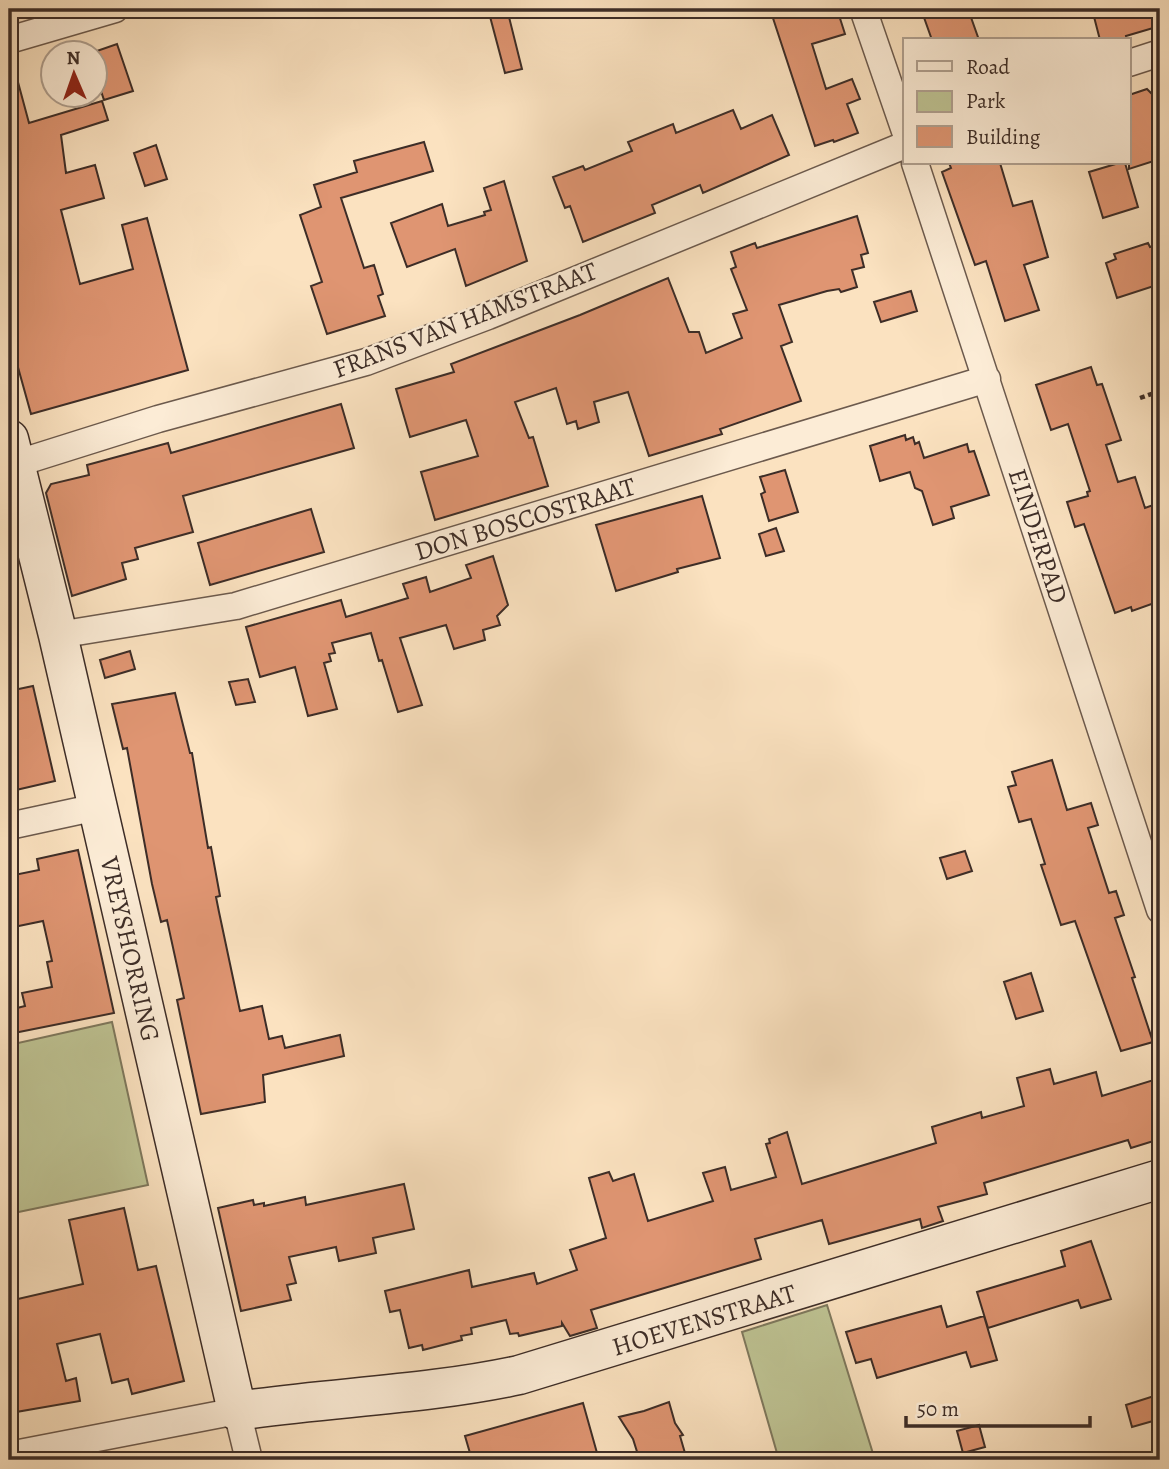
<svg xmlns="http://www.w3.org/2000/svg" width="1169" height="1469" viewBox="0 0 1169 1469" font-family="Alegreya,serif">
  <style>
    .green { fill: #bec393; stroke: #7e785d; stroke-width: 2 }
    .building { fill: #df9572; stroke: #3d2d27; stroke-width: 2 }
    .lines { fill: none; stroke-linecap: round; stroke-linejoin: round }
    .street-casing { stroke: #6c5a4d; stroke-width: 29 }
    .secondary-casing { stroke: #3d2d27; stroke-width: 41 }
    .path { stroke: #3d2d27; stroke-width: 4.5; stroke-dasharray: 5 3.5; stroke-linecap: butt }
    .street { stroke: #fcecd6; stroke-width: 26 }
    .secondary { stroke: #fcecd6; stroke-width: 38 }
    .labels { text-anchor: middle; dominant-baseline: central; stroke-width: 5; stroke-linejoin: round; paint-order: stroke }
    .street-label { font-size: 26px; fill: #3d2d27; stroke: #fcecd6 }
  </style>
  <rect width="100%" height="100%" fill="#fbe2c0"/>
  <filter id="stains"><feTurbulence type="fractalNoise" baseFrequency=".00286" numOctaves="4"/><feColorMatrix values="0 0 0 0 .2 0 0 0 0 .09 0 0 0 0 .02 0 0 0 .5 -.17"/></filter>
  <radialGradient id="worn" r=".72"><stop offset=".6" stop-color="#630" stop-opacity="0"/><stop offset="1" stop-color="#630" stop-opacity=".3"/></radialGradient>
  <path class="green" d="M112 1022 148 1185 9 1214V1045Z
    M827 1305 875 1460H779L742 1332Z"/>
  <path class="building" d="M488 9H507L522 69 505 73Z
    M770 9H837L845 34 812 44 826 89 852 79 860 99 847 104 858 133 834 142 833 140 815 146Z
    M921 9H968L979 40H932Z
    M1092 9H1160V26L1126 36 1127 40H1100Z
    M117 44 133 91 104 100 94 70V52Z
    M9 71H15L29 123 102 101 108 120 61 135 66 173 95 165 104 198 61 210 80 284 133 269 122 225 147 218 188 370 31 414 9 335Z
    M1147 89 1151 93 1160 90V159L1129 169V95Z
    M733 110 741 129 772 115 789 155 703 193 700 185 652 205 655 213 583 242 570 206 565 208 553 177 583 166 585 170 632 151 628 142 673 124 676 133Z
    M424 142 433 171 341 198 364 268 374 265 383 294 378 296 385 316 327 334 311 286 322 282 300 215 321 207 314 185 357 172 354 161Z
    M156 145 167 179 145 186 134 153Z
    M949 163H1000L1013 206 1032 201 1048 257 1024 265 1039 310 1005 321 986 261 975 265 942 172 951 168Z
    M1119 163H1125L1138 207 1103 218 1089 172Z
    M504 181 527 261 466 286 455 249 407 267 391 223 442 204 448 226 485 215 484 212 491 210 484 188Z
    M857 216 868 253 861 255 864 267 852 270 857 287 841 292 839 289 827 291 779 305 792 342 781 346 801 401 720 429 722 434 649 456 628 392 594 402 599 422 578 429 576 421 567 424 556 388 515 402 529 438 533 437 548 486 435 520 421 472 478 456 466 420 410 437 396 389 454 372 451 364 580 315 668 278 689 332H699L706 353 742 338 733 314 747 310 731 269 736 267 731 252 755 243 757 248Z
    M1148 243 1150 247 1154 246 1160 266V284L1117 298 1106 263 1116 259 1114 254Z
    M911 291 917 311 881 322 874 302Z
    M1091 367 1097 385 1102 384 1121 440 1106 445 1118 482 1135 477 1145 508 1156 504 1160 516V601L1132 611 1131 607 1115 613 1084 524 1075 527 1067 502 1088 496 1087 492 1090 491 1068 424 1051 430 1036 385Z
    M341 404 354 448 183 496 193 532 135 548 138 559 122 563 126 579 72 596 46 493 51 484 89 475 87 465 168 443 171 453Z
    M905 435 906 440 913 437 915 444 919 442 924 458 967 444 969 452 974 451 989 495 951 507 954 518 933 525 922 491 915 488 910 472 880 481 870 446Z
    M785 470 798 512 769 521 761 494 765 492 760 477Z
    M702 496 720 558 677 569 678 572 616 591 596 525Z
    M311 509 324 552 210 585 198 543Z
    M776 528 784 551 766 556 759 534Z
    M493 556 508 605 497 616 500 625 483 630 485 640 454 649 446 625 400 638 422 705 398 712 382 660 379 661 371 633 332 643 335 653 329 654 331 661 324 663 337 709 308 716 295 667 260 677 246 627 341 600 346 617 408 598 403 584 426 577 430 592 471 578 466 565Z
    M130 651 135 669 105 678 100 660Z
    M248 679 255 702 236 705 229 682Z
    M33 686 55 781 16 790 13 776 9 777V691Z
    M175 693 190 753H192L208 848 211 847 220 896 216 897 219 912 240 1011 262 1006 269 1039 282 1036 285 1048 340 1035 344 1056 263 1075 265 1102 201 1114 177 1000 184 998 167 920 161 922 152 884 127 748 123 749 112 704Z
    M1052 760 1067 810 1091 803 1098 825 1088 828 1109 893 1116 891 1124 915 1115 918 1135 977 1132 978 1153 1042 1121 1051 1075 921 1061 925 1041 865 1045 864 1031 819 1019 822 1008 787 1016 785 1012 772Z
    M78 850 114 1013 9 1034V1010L25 1006 22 993 52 987 47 962 52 961 43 921 9 928V876L39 870 37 859Z
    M965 851 972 871 947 879 940 858Z
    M1031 973 1043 1011 1016 1019 1004 982Z
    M1050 1069 1054 1084 1096 1072 1102 1096 1160 1078V1139L1131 1148 1128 1140 984 1183 987 1194 938 1207 943 1221 922 1228 920 1219 829 1244 822 1220 755 1239 761 1259 591 1310 597 1328 570 1336 562 1323V1326L519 1336 518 1333 510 1334 506 1320 471 1328 472 1334 461 1336 462 1340 423 1350 422 1345 409 1348 400 1310 390 1312 385 1291 469 1270 472 1287 534 1273 537 1284 577 1270 570 1250 606 1238 589 1178 609 1172 613 1181 634 1174 648 1221 713 1201 703 1173 725 1167 731 1190 776 1177 766 1144 770 1143 769 1139 787 1132 802 1184 936 1143 932 1127 981 1112 982 1118 1024 1106 1017 1078Z
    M404 1184 414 1229 373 1238 376 1253 339 1261 336 1247 289 1257 296 1283 287 1285 291 1300 241 1311 218 1208 253 1200 254 1205 264 1203V1206L305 1197 306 1205Z
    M124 1208 138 1270 156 1266 184 1381 132 1394 128 1379 112 1383 100 1334 57 1344 66 1381 76 1378 80 1401 16 1412 9 1374V1301L83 1284 69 1220Z
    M1091 1241 1111 1299 1081 1308 1078 1300 988 1328 977 1292 1065 1266 1061 1251Z
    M941 1306 947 1327 984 1316 997 1360 971 1367 966 1352 877 1378 871 1359 856 1363 846 1332Z
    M1154 1396 1160 1419 1132 1427 1126 1405Z
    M669 1402 675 1423 683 1435 680 1436 687 1460 639 1458 633 1439 619 1417 644 1411Z
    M583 1403 599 1460H472L465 1436Z
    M979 1425 985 1447 963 1453 957 1431Z"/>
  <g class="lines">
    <defs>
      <path id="street" d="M863 9 905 131
        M9 40 115 9
        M1129 63 1160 53
        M915 163 1160 910
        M15 464 158 419 366 362 488 316 905 145
        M58 635 236 606 987 379
        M9 826 97 807
        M9 1455 237 1411 249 1460"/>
      <path id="secondary" d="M9 439 58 635 237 1411C331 1397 426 1395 519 1375L1160 1179"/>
    </defs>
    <use href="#street" class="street-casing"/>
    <use href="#secondary" class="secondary-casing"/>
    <path class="path" d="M1140 398 1160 391"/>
    <use href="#street" class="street"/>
    <use href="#secondary" class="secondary"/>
  </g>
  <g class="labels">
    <g class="street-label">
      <text transform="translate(465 320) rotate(-21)">FRANS VAN HAMSTRAAT</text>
      <text transform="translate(525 519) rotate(-17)">DON BOSCOSTRAAT</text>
      <text transform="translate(1038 536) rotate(72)">EINDERPAD</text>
      <text transform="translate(130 949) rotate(77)">VREYSHORRING</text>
      <text transform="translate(704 1320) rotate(-17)">HOEVENSTRAAT</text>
    </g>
  </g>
  <rect width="1169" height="1469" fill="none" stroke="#fbe2c0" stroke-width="35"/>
  <rect x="10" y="10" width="1148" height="1448" fill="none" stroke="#3d2d27" stroke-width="3.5"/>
  <rect x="18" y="18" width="1134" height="1434" fill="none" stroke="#3d2d27" stroke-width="2"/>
  <rect x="903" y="38" width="228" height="126" fill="#fcecd6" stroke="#b0a090" stroke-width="2"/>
  <rect x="917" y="61" width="35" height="10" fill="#fcecd6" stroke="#b0a090" stroke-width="2"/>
  <text x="966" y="74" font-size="21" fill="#3d2d27">Road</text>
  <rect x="917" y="91" width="35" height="21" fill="#bec393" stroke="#b0a090" stroke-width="2"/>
  <text x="966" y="108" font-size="21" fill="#3d2d27">Park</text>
  <rect x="917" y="126" width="35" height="21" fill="#df9572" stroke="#b0a090" stroke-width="2"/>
  <text x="966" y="144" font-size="21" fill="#3d2d27">Building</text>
  <g transform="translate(74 74) rotate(358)"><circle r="33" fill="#fcecd6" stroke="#b0a090" stroke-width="2"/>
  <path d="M0-5L12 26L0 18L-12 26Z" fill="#8f2418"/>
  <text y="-10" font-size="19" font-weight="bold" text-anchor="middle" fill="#3d2d27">N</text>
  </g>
  <path d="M906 1416v10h184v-10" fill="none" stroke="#3d2d27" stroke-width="3.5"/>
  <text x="917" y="1416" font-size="21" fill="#3d2d27" stroke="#fcecd6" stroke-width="5" paint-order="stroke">50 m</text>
  <rect width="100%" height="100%" filter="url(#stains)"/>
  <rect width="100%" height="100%" fill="url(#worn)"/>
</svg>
